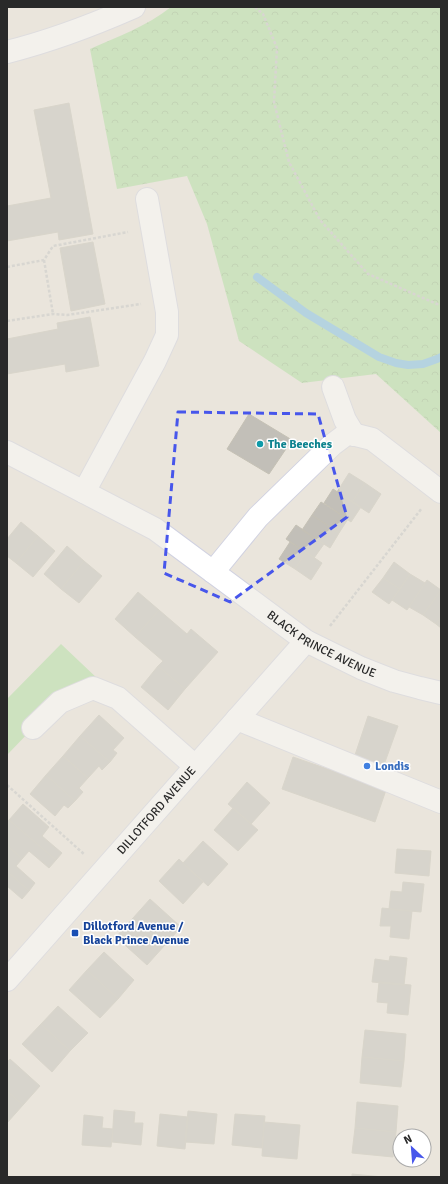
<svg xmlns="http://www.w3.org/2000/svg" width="448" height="1184" viewBox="0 0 448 1184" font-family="Signika,sans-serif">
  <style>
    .grass { fill: #acdd9c }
    .forest { fill: url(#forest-crowns) }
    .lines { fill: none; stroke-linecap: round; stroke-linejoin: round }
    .stream { stroke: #76bce5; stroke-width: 8 }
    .building { fill: #c2bfb8; stroke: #c5c1b5 }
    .minor-casing { stroke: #d1d2e1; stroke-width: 24 }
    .path { stroke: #c3c3c3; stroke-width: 2.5; stroke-dasharray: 3 2; stroke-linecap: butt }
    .minor { stroke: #fff; stroke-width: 22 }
    .marked { fill: none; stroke: #4756eb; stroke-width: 3; stroke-dasharray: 8 5; stroke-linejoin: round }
    .culture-dot { fill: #0f9aa8; stroke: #fff; stroke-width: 1.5 }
    .shop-dot { fill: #3f7fe0; stroke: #fff; stroke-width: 1.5 }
    .transit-dot { fill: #1a4fb4; stroke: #fff; stroke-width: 1.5 }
    .labels { text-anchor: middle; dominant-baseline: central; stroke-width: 3; stroke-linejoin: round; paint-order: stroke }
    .culture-label { font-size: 12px; font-weight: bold; fill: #0d838f; stroke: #fff; text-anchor: start }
    .street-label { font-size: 12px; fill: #292929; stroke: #fff }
    .shop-label { font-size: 12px; font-weight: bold; fill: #366cbe; stroke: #fff; text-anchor: start }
    .transit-label { font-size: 12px; font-weight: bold; fill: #164399; stroke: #fff; text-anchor: start }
  </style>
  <defs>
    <pattern id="forest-crowns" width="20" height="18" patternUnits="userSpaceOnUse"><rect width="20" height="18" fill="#acdd9c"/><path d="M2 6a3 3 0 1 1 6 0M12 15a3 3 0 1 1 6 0" fill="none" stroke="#94be86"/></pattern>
  </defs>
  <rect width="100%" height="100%" fill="#eae5dc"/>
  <path class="grass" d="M61 644 118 698 92 688 33 728 7 755V699Z"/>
  <path class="forest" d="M171 7H441V433L376 374 302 383 239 341 207 224 187 176 117 189 90 49C117 37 147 26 171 7Z"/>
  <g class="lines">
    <path class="stream" d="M257 277 306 313 379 357 396 363 408 365 423 364 437 359 441 357"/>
  </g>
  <path class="building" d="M69 103 93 234 59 240 58 232 7 241V206L51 198 34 110Z
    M93 242 105 304 71 311 60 248Z
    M90 317 99 366 66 372 65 364 7 374V339L58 329 57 323Z
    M249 414 292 440 269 474 227 449Z
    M349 473 365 483 352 502 337 492Z
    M365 483 381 494 369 513 352 502Z
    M333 489 361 507 351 522 324 503Z
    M321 502 348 519 339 533 312 515Z
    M312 515 339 533 330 548 302 530Z
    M21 522 38 536 16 563 7 556V539Z
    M296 525 324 544 314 558 286 539Z
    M38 536 55 551 33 577 16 563Z
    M290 542 306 552 295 569 279 559Z
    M67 546 84 561 61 589 44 574Z
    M306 552 322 563 311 580 295 569Z
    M84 561 102 576 79 603 61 589Z
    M394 562 410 574 400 589 383 578Z
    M410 574 425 583 407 610 392 600Z
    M383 578 400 589 389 604 372 592Z
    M427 580 441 590 423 615 409 607Z
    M441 590V617L436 624 423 615Z
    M138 592 159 610 135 637 115 619Z
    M159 610 187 634 191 629 218 652 185 689 158 666 163 661 135 637Z
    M441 617V628L436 624Z
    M158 666 185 689 168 710 141 687Z
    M99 715 124 738 113 750 117 753 110 762 80 736Z
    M368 716 398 726 376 787 386 790 375 822 282 789 293 757 348 776Z
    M80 736 110 762 102 770 99 766 88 778 63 756Z
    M63 756 88 778 79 788 83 792 75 801 46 775Z
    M46 775 75 801 68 808 64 805 55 816 30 794Z
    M247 782 270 803 251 824 228 804Z
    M23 804 49 827 42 836 62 853 56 860 9 820Z
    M233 808 258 830 238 851 214 830Z
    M9 820 56 860 49 868 29 851 22 859 7 845V822Z
    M203 841 228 864 208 886 183 863Z
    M7 845 22 859 16 866 35 883 29 891 7 871Z
    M397 849 431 851 429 876 395 873Z
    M179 859 203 882 183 904 159 881Z
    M7 871 29 891 22 899 7 886Z
    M403 882 424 884 421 912 389 909 391 891 402 892Z
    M150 899 181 927 165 945 133 918Z
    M382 908 412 911 409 939 390 937 391 926H380Z
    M133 918 165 945 147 965 116 937Z
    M104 952 134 980 118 999 87 970Z
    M390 956 407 958 404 985 372 982 375 959 389 961Z
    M87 970 118 999 100 1018 69 990Z
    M379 982 411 985 408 1015 387 1013 388 1003 377 1002Z
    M58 1006 88 1033 70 1051 41 1024Z
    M41 1024 70 1051 52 1072 22 1044Z
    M365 1030 406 1034 404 1061 362 1057Z
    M362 1057 404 1061 401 1087 360 1083Z
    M10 1059 40 1086 23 1105 7 1091V1062Z
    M7 1091 23 1105 7 1123Z
    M357 1102 398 1106 396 1132 355 1128Z
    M114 1110 135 1112 134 1123H143L141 1145 112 1142Z
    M188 1111 217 1114 214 1144 185 1142Z
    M160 1114 188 1117 185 1149 157 1146Z
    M235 1114 265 1116 262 1148 232 1145Z
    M84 1115 103 1117 102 1128 113 1129 111 1147 82 1145Z
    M264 1122 300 1125 297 1159 262 1156Z
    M355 1128 396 1132 393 1157 352 1153Z
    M352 1174 383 1177H352Z"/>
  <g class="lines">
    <defs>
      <g id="minor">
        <path d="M7 52C51 41 93 25 134 7"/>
        <path d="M333 387 345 420 354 435"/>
        <path id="s1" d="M7 452 155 529 306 641 361 668 394 681 420 688 441 693"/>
        <path d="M84 492 155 361 167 335V312L147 199"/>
        <path d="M213 572 258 517 332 445 348 433 372 439 441 492"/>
        <path d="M237 719 441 802"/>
        <path d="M33 728 60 702 93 688 118 698 195 766"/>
        <path id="s2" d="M7 980C107 867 206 753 306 641"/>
      </g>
    </defs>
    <use href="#minor" class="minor-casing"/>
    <path class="path" d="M255 7 263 14 277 48 274 102 289 162 320 220 368 274 437 304H441
      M44 260 53 314
      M7 267 44 260 53 246 128 232
      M7 321 53 314 67 315 141 304
      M330 626 422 508
      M7 785 85 855"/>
    <use href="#minor" class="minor"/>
  </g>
  <path d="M0 0H448V1184H0ZM178 412 318 414 347 517 230 602 164 573Z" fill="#eae5dc" fill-opacity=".55" fill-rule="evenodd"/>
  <path class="marked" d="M178 412 318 414 347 517 230 602 164 573Z"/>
  <circle class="culture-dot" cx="260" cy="444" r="4"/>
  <circle class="shop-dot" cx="367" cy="766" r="4"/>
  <rect class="transit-dot" x="71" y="929" width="8" height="8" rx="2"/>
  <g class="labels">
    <g class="culture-label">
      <text x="268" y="444">The Beeches</text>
    </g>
    <g class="street-label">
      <text stroke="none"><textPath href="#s1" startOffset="370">BLACK PRINCE AVENUE</textPath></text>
      <text stroke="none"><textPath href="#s2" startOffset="226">DILLOTFORD AVENUE</textPath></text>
    </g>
    <g class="shop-label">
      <text x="375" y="766">Londis</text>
    </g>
    <g class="transit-label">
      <text x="83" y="926">Dillotford Avenue /<tspan x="83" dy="14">Black Prince Avenue</tspan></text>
    </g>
  </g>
  <rect width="448" height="1184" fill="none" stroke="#292929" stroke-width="16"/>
  <g transform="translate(412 1148) rotate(334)"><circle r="19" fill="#ffffff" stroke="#a9a9a9"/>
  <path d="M0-3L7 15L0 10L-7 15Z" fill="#4756eb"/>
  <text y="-6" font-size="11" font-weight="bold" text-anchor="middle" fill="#292929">N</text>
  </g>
</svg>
